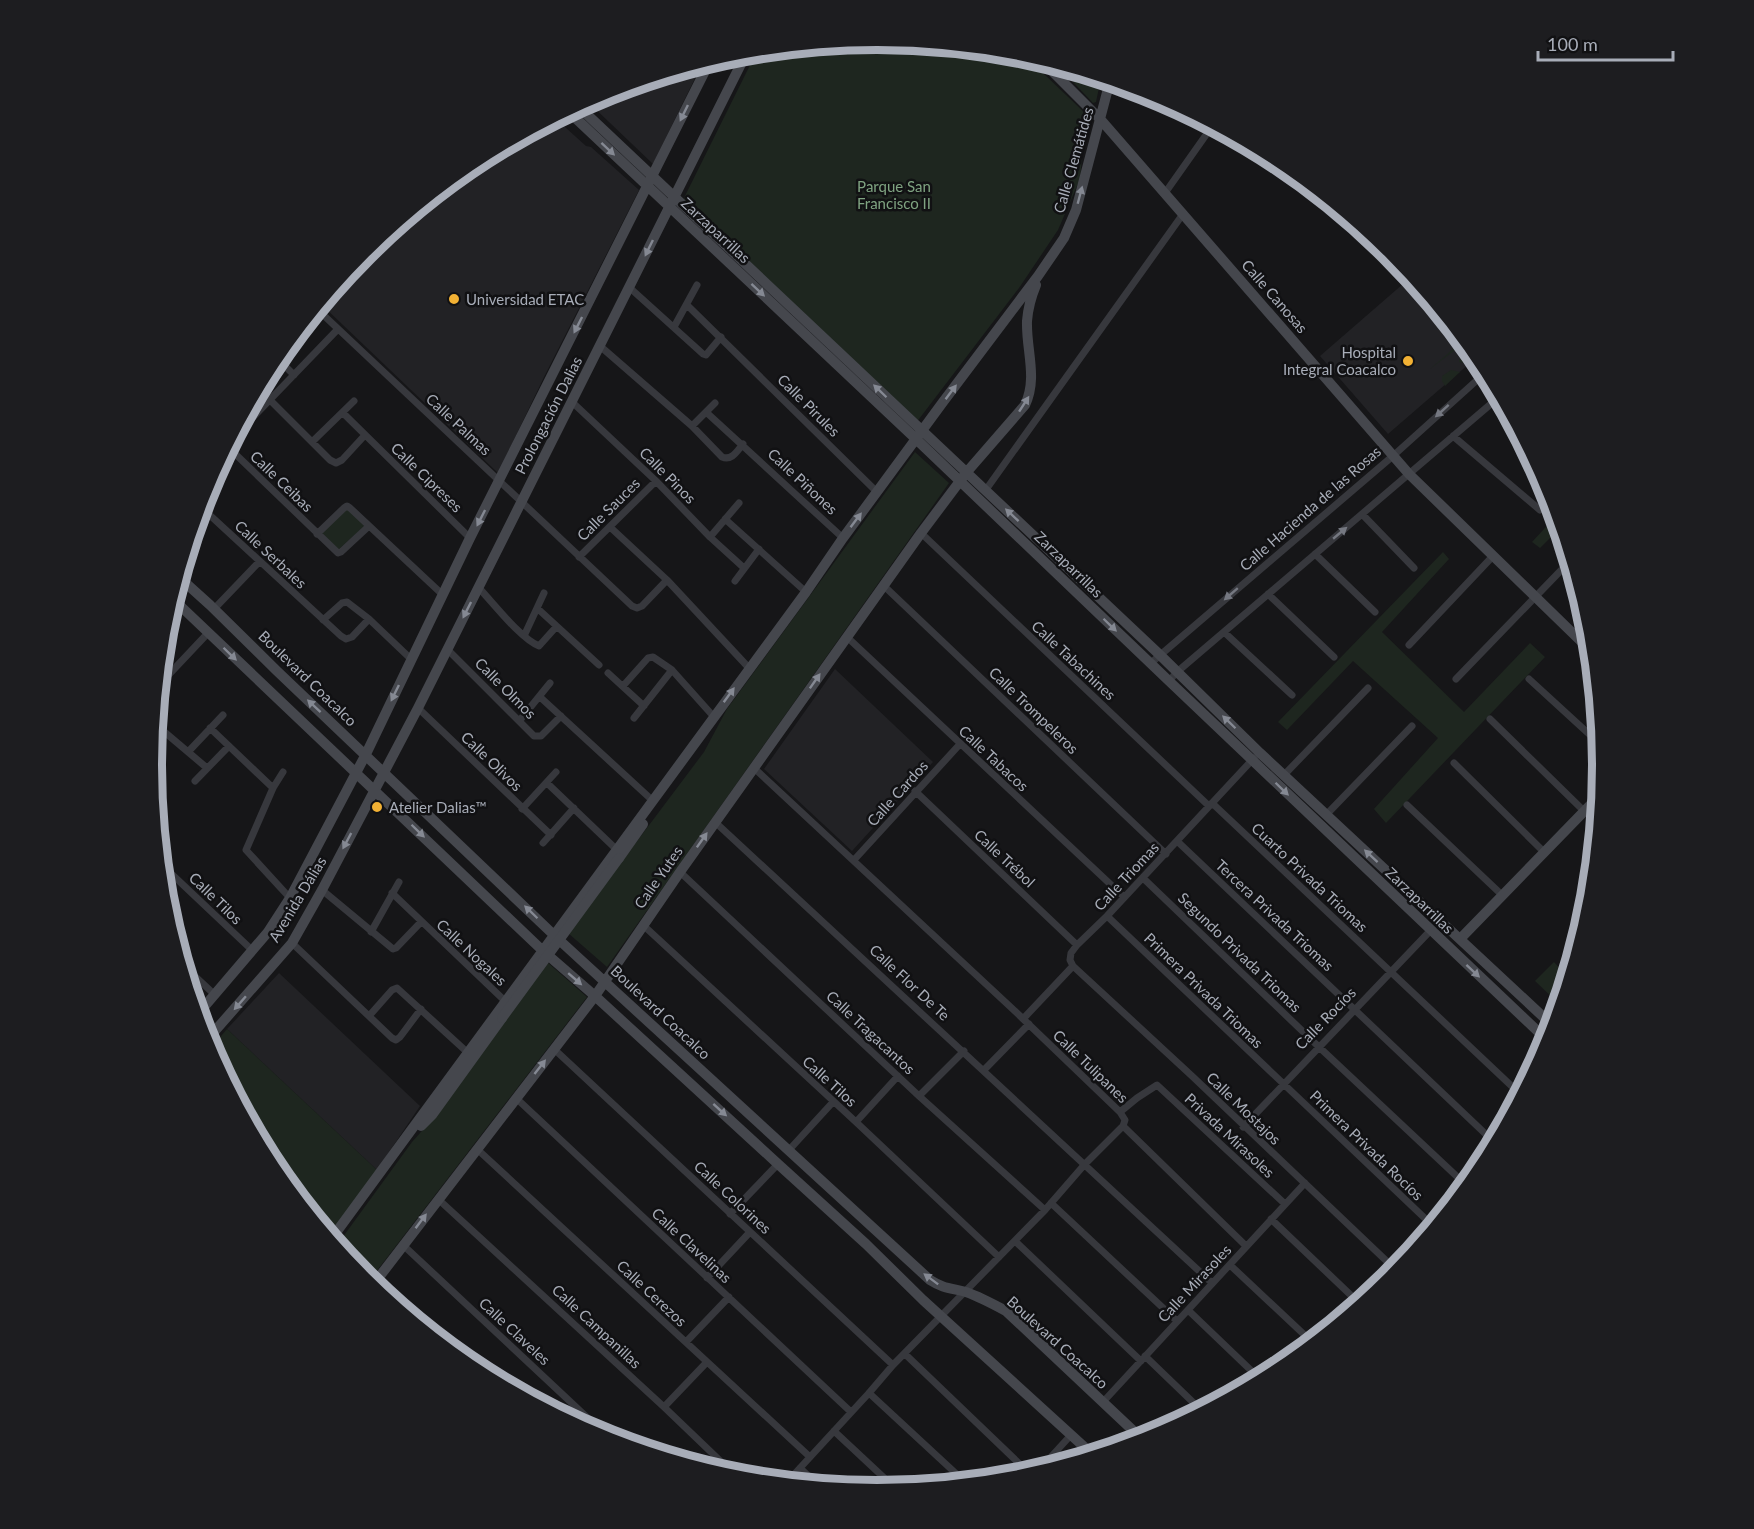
<svg xmlns="http://www.w3.org/2000/svg" width="1754" height="1529" viewBox="0 0 1754 1529" font-family="Lato,sans-serif">
  <style>
    .built { fill: #222225 }
    .green { fill: #1e261f }
    .lines { fill: none; stroke-linecap: round; stroke-linejoin: round }
    .street { stroke: #37383d; stroke-width: 7 }
    .secondary { stroke: #45474d; stroke-width: 10 }
    .secondary-bridge { stroke: #45474d; stroke-width: 10 }
    .oneway { fill: #858993 }
    .oneway2 { fill: #757881 }
    .poi-dot { fill: #f2b134; stroke: #111113; stroke-width: 2 }
    .labels { text-anchor: middle; dominant-baseline: central; stroke-width: 5; stroke-linejoin: round; paint-order: stroke }
    .street-label { font-size: 15px; fill: #a8adb8; stroke: #111113 }
    .park-label { font-size: 15px; fill: #7fa381; stroke: #111113 }
    .poi-label { font-size: 15px; fill: #a8adb8; stroke: #111113; text-anchor: start }
    .rim { fill: none; stroke: #a8adb8; stroke-width: 8 }
  </style>
  <rect width="100%" height="100%" fill="#161618"/>
  <path class="built" d="M699 64 701 66 653 164 587 101 600 94Z
    M555 118 586 146 591 147 639 190 544 377 498 473 321 304 364 251 474 161Z
    M1411 277 1477 357 1388 434 1320 356Z
    M835 669 933 762 852 851 764 769Z
    M279 973 420 1106 377 1170 227 1029Z"/>
  <path class="green" d="M877 39 1023 54 1086 114 1080 179 1058 230 1019 288 916 423 680 206 757 51Z
    M1056 64 1101 78 1096 102 1093 103Z
    M1460 337 1477 357 1470 364 1459 362V360L1466 354 1459 347 1430 369 1460 343 1457 339Z
    M1451 370 1460 372 1445 386 1442 381V376Z
    M915 452 949 483 607 967 568 933 704 752 727 709Z
    M1552 503 1560 528 1540 548 1532 542 1556 516 1546 509Z
    M348 508 366 525 338 550 320 533Z
    M1443 552 1449 559 1382 632 1464 712 1530 643 1545 657 1386 823 1374 809 1438 738 1353 661 1287 730 1278 722Z
    M547 962 587 997 369 1281 337 1245 412 1142 429 1123Z
    M1554 962 1567 976 1559 1004 1535 981Z
    M227 1029 377 1170 329 1235 274 1167 210 1049Z"/>
  <g class="lines">
    <path class="street" d="M1165 193 1213 125
      M630 288 703 354 706 355 721 337
      M687 305 877 492
      M317 309 632 606 637 608 642 606 667 580
      M674 327 697 285
      M600 346 692 426 722 457C732 461 737 451 743 444
      M277 358 294 375
      M270 400 330 460 336 463 342 460 365 435
      M571 401 656 481 710 537 744 568
      M706 412 843 538
      M343 413 470 538
      M692 426 715 403
      M1453 436 1540 510
      M232 439 338 329
      M312 442 354 401
      M228 447 338 553 341 552 369 526
      M985 491 1183 214
      M201 507 341 636 346 639 352 637 369 619
      M1362 514 1414 568
      M725 519 806 592
      M610 527 667 580 749 668
      M921 533 1209 806
      M317 534 344 508 347 506 350 508 443 595
      M710 537 739 503
      M1315 554 1375 612
      M579 557 656 481
      M735 581 759 549
      M883 585 1166 854
      M479 588C494 604 521 639 539 646L556 627
      M1268 594 1334 657
      M537 608 599 665
      M214 609 259 562
      M323 620 342 603 347 602 369 619 412 660
      M1224 632 1292 695
      M524 636 544 593
      M847 637 1124 897
      M1409 645 1493 556
      M447 649 534 736H541L561 716
      M1151 663 1394 455 1486 372
      M608 673 644 706
      M1456 679 1570 561
      M1529 679 1601 745
      M1169 681 1177 672 1499 397
      M159 685 208 633
      M623 686 648 658 653 657 672 670 714 717
      M540 697 652 800
      M418 708 551 835
      M634 718 672 670
      M1490 719 1584 811
      M520 720 550 683
      M155 724 207 768
      M210 728 273 788
      M188 752 223 715
      M1454 763 1544 852
      M754 768 1017 1013 1120 1112 1125 1120 1123 1126 1085 1164 1045 1210 893 1365 869 1393 788 1481
      M283 772 273 788 246 850 290 898
      M1284 775 1368 688
      M195 781 229 746
      M547 783 616 849
      M915 791 1077 945
      M1212 803 1520 1094
      M1407 805 1502 895
      M156 808 160 811 161 815 157 821
      M522 809 556 772
      M1326 815 1412 726
      M715 822 1212 1283
      M1177 841 1494 1142
      M543 843 574 808
      M854 860 960 744
      M161 864 253 951
      M680 872 919 1096 1045 1210
      M1143 878 1319 1047 1466 1185
      M322 890 393 949 396 948 421 922
      M392 893 505 1001
      M1107 916 1433 1226
      M643 925 856 1122 999 1257
      M371 932 399 882
      M292 943 392 1038 396 1040 400 1037 421 1009
      M184 966 215 995
      M1073 966 1192 1076 1396 1270
      M369 1016 392 990 397 988 467 1052
      M1023 1019 1073 966 1070 960 1071 953 1077 945 1107 916 1254 758
      M554 1049 893 1365
      M984 1070 1029 1024
      M919 1096 964 1051
      M516 1098 851 1412
      M1120 1112 1137 1098 1157 1085 1285 1204
      M856 1122 898 1076
      M1123 1126 1246 1246
      M1243 1127 1430 931
      M477 1149 810 1457
      M789 1150 833 1102
      M438 1199 664 1407 736 1476
      M1051 1203 1177 1321
      M730 1214 778 1164
      M1271 1219 1359 1303
      M1015 1241 1141 1361
      M403 1245 608 1437
      M1230 1265 1312 1342
      M707 1278 750 1232
      M1188 1310 1260 1379
      M686 1342 729 1297
      M905 1354 1029 1473
      M1145 1356 1201 1410
      M869 1393 964 1481
      M1103 1402 1305 1183
      M664 1407 707 1362
      M834 1431 895 1488
      M800 1468 817 1484
      M1039 1470 1071 1435"/>
    <path class="secondary" d="M1041 60 1101 120 1409 474 1591 651
      M578 106 1160 655 1260 753 1552 1025
      M568 111 916 439 1169 681 1548 1041
      M179 577 210 605 277 671 557 938 930 1280C944 1289 952 1288 966 1292 980 1297 993 1304 1006 1311L1142 1439
      M173 599 542 950 595 996 778 1164 866 1244 923 1300 1092 1454
      M619 858 643 824
      M1461 938 1600 795
      M198 1014 268 932 290 898 366 754 470 538 710 61
      M206 1041 292 943 322 890 418 708 747 52
      M421 1126 432 1115 502 1018
      M332 1238 806 592 843 538 943 402 1038 276 1064 238 1076 210 1110 81
      M373 1285 595 996 680 872 921 533 966 473 1025 405C1038 378 1026 350 1027 321 1028 308 1031 297 1036 285"/>
    <path class="secondary-bridge" d="M502 1018 619 858"/>
  </g>
  <defs><path id="oneway-solid" d="M-6-.8H1V-3.2L6.5 0L1 3.2V.8H-6Z" transform="scale(1.5)"/></defs>
  <g class="oneway">
    <use href="#oneway-solid" transform="translate(684 113) rotate(116)"/>
    <use href="#oneway-solid" transform="translate(608 149) rotate(43)"/>
    <use href="#oneway-solid" transform="translate(1080 195) rotate(-75)"/>
    <use href="#oneway-solid" transform="translate(649 248) rotate(116)"/>
    <use href="#oneway-solid" transform="translate(758 290) rotate(43)"/>
    <use href="#oneway-solid" transform="translate(578 325) rotate(117)"/>
    <use href="#oneway-solid" transform="translate(880 391) rotate(-136)"/>
    <use href="#oneway-solid" transform="translate(951 392) rotate(-53)"/>
    <use href="#oneway-solid" transform="translate(1024 404) rotate(-57)"/>
    <use href="#oneway-solid" transform="translate(1012 515) rotate(-137)"/>
    <use href="#oneway-solid" transform="translate(481 518) rotate(117)"/>
    <use href="#oneway-solid" transform="translate(856 520) rotate(-53)"/>
    <use href="#oneway-solid" transform="translate(467 610) rotate(117)"/>
    <use href="#oneway-solid" transform="translate(1110 625) rotate(44)"/>
    <use href="#oneway-solid" transform="translate(230 654) rotate(44)"/>
    <use href="#oneway-solid" transform="translate(815 681) rotate(-55)"/>
    <use href="#oneway-solid" transform="translate(395 693) rotate(116)"/>
    <use href="#oneway-solid" transform="translate(729 695) rotate(-54)"/>
    <use href="#oneway-solid" transform="translate(314 706) rotate(-137)"/>
    <use href="#oneway-solid" transform="translate(1229 722) rotate(-136)"/>
    <use href="#oneway-solid" transform="translate(1282 789) rotate(44)"/>
    <use href="#oneway-solid" transform="translate(418 831) rotate(44)"/>
    <use href="#oneway-solid" transform="translate(702 840) rotate(-55)"/>
    <use href="#oneway-solid" transform="translate(347 841) rotate(118)"/>
    <use href="#oneway-solid" transform="translate(1371 856) rotate(-137)"/>
    <use href="#oneway-solid" transform="translate(531 912) rotate(-136)"/>
    <use href="#oneway-solid" transform="translate(1473 971) rotate(43)"/>
    <use href="#oneway-solid" transform="translate(575 979) rotate(41)"/>
    <use href="#oneway-solid" transform="translate(240 1003) rotate(131)"/>
    <use href="#oneway-solid" transform="translate(540 1067) rotate(-52)"/>
    <use href="#oneway-solid" transform="translate(720 1110) rotate(42)"/>
    <use href="#oneway-solid" transform="translate(421 1221) rotate(-53)"/>
    <use href="#oneway-solid" transform="translate(931 1279) rotate(-143)"/>
  </g>
  <g class="oneway2">
    <use href="#oneway-solid" transform="translate(1442 411) rotate(138)"/>
    <use href="#oneway-solid" transform="translate(1340 533) rotate(-40)"/>
    <use href="#oneway-solid" transform="translate(1231 594) rotate(139)"/>
  </g>
  <g class="poi-dot">
    <circle cx="454" cy="299" r="6"/>
    <circle cx="1408" cy="361" r="6"/>
    <circle cx="377" cy="807" r="6"/>
  </g>
  <g class="labels">
    <g class="street-label">
      <text transform="translate(1073 160) rotate(-74)">Calle Clemátides</text>
      <text transform="translate(716 230) rotate(43)">Zarzaparrillas</text>
      <text transform="translate(1275 296) rotate(49)">Calle Canosas</text>
      <text transform="translate(809 405) rotate(45)">Calle Pirules</text>
      <text transform="translate(548 415) rotate(-63)">Prolongación Dalias</text>
      <text transform="translate(459 424) rotate(43)">Calle Palmas</text>
      <text transform="translate(668 475) rotate(45)">Calle Pinos</text>
      <text transform="translate(427 477) rotate(44)">Calle Cipreses</text>
      <text transform="translate(282 481) rotate(44)">Calle Ceibas</text>
      <text transform="translate(803 481) rotate(43)">Calle Piñones</text>
      <text transform="translate(1310 508) rotate(-41)">Calle Hacienda de las Rosas</text>
      <text transform="translate(608 509) rotate(-45)">Calle Sauces</text>
      <text transform="translate(271 554) rotate(43)">Calle Serbales</text>
      <text transform="translate(1069 564) rotate(44)">Zarzaparrillas</text>
      <text transform="translate(1074 660) rotate(43)">Calle Tabachines</text>
      <text transform="translate(308 678) rotate(44)">Boulevard Coacalco</text>
      <text transform="translate(506 688) rotate(45)">Calle Olmos</text>
      <text transform="translate(1034 710) rotate(44)">Calle Trompeleros</text>
      <text transform="translate(994 758) rotate(43)">Calle Tabacos</text>
      <text transform="translate(492 761) rotate(44)">Calle Olivos</text>
      <text transform="translate(897 793) rotate(-48)">Calle Cardos</text>
      <text transform="translate(1005 858) rotate(43)">Calle Trébol</text>
      <text transform="translate(1126 876) rotate(-47)">Calle Triomas</text>
      <text transform="translate(658 877) rotate(-55)">Calle Yutes</text>
      <text transform="translate(1310 877) rotate(43)">Cuarto Privada Triomas</text>
      <text transform="translate(216 898) rotate(44)">Calle Tilos</text>
      <text transform="translate(297 899) rotate(-59)">Avenida Dálias</text>
      <text transform="translate(1420 900) rotate(44)">Zarzaparrillas</text>
      <text transform="translate(1275 915) rotate(43)">Tercera Privada Triomas</text>
      <text transform="translate(472 952) rotate(43)">Calle Nogales</text>
      <text transform="translate(1240 952) rotate(44)">Segundo Privada Triomas</text>
      <text transform="translate(910 982) rotate(43)">Calle Flor De Te</text>
      <text transform="translate(1204 990) rotate(44)">Primera Privada Triomas</text>
      <text transform="translate(661 1012) rotate(43)">Boulevard Coacalco</text>
      <text transform="translate(1325 1018) rotate(-46)">Calle Rocíos</text>
      <text transform="translate(871 1032) rotate(43)">Calle Tragacantos</text>
      <text transform="translate(1091 1066) rotate(44)">Calle Tulipanes</text>
      <text transform="translate(830 1081) rotate(42)">Calle Tilos</text>
      <text transform="translate(1244 1108) rotate(44)">Calle Mostajos</text>
      <text transform="translate(1230 1135) rotate(43)">Privada Mirasoles</text>
      <text transform="translate(1367 1145) rotate(44)">Primera Privada Rocíos</text>
      <text transform="translate(733 1197) rotate(43)">Calle Colorines</text>
      <text transform="translate(692 1245) rotate(43)">Calle Clavelinas</text>
      <text transform="translate(1194 1283) rotate(-47)">Calle Mirasoles</text>
      <text transform="translate(652 1293) rotate(43)">Calle Cerezos</text>
      <text transform="translate(597 1326) rotate(43)">Calle Campanillas</text>
      <text transform="translate(515 1331) rotate(43)">Calle Claveles</text>
      <text transform="translate(1058 1342) rotate(42)">Boulevard Coacalco</text>
    </g>
    <g class="park-label">
      <text x="894" y="186">Parque San<tspan x="894" dy="17">Francisco II</tspan></text>
    </g>
    <g class="poi-label">
      <text x="466" y="299">Universidad ETAC</text>
      <text x="1396" y="352" text-anchor="end">Hospital<tspan x="1396" dy="17">Integral Coacalco</tspan></text>
      <text x="389" y="807">Atelier Dalias™</text>
    </g>
  </g>
  <path d="M0 0H1754V1529H0ZM162 765a715 715 0 1 1 1430 0a715 715 0 1 1-1430 0Z" fill="#1d1d20" fill-rule="evenodd"/>
  <path class="rim" d="M162 765a715 715 0 1 1 1430 0a715 715 0 1 1-1430 0Z"/>
  <path d="M1538 51v9h135v-9" fill="none" stroke="#a8adb8" stroke-width="3"/>
  <text x="1547" y="51" font-size="18" fill="#a8adb8" stroke="#111113" stroke-width="4.5" paint-order="stroke">100 m</text>
</svg>
